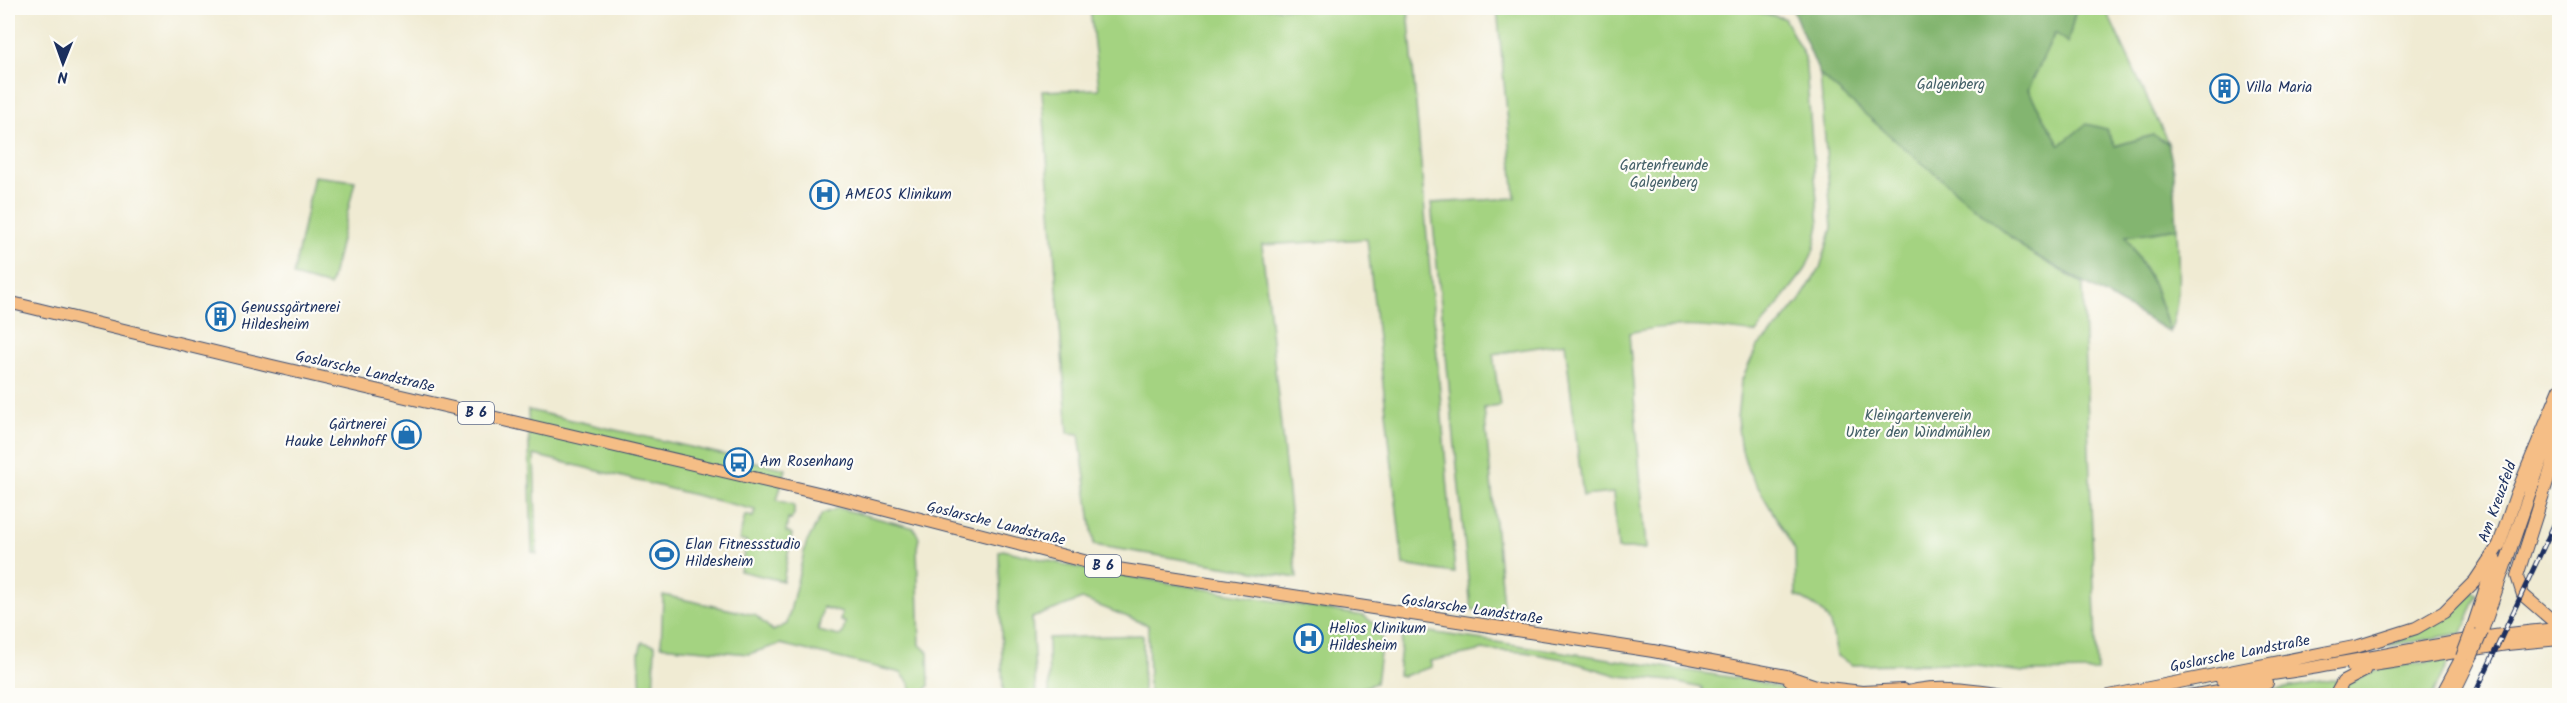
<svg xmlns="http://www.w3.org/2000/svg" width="2567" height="703" viewBox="0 0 2567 703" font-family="Kalam,sans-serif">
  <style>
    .green { fill: #a4d381; stroke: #608170; stroke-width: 1.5; fill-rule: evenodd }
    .forest { fill: #83b56f; stroke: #4f7266; stroke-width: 1.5 }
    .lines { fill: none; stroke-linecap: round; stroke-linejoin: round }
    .major-casing { stroke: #3b4b70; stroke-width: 14 }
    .major { stroke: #f5be86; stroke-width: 12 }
    .rail-casing { stroke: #1b2f5e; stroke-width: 5 }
    .rail { stroke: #fdfcf7; stroke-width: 3; stroke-dasharray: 9; stroke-linecap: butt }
    .major-bridge-casing { stroke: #3b4b70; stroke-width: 14; stroke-linecap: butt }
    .major-bridge { stroke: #f5be86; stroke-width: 12 }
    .labels { text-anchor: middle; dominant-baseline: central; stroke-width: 4.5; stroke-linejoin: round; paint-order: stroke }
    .shield { fill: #fdfcf7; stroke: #5f6c8c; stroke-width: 1.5 }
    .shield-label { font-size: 14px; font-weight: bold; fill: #1b2f5e }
    .park-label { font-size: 15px; fill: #446068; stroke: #fdfcf7 }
    .poi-label { font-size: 15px; fill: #1b2f5e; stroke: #fdfcf7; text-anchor: start }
    .street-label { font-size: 15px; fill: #1b2f5e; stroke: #fdfcf7 }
  </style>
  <rect width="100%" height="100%" fill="#fdfcf7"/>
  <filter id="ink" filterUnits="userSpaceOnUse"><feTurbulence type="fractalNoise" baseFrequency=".0167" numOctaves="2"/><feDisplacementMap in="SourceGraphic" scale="12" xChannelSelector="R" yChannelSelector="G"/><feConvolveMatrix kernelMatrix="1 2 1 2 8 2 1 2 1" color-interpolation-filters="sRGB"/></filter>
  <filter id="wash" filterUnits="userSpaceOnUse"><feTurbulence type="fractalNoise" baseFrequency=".008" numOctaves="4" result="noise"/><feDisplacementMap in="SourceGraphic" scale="24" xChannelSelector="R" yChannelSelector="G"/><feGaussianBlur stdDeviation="1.35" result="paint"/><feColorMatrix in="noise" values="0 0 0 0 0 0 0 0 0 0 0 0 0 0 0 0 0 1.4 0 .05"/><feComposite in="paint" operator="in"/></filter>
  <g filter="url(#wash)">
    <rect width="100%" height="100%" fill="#f0ebd3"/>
    <path class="green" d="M1090 8H1408L1455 573 1403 565 1367 239 1262 245 1297 578 1094 545 1079 434 1068 433 1042 91 1099 89Z
      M1497 8H1739L1784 18 1805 57 1819 225 1814 249 1805 270 1756 333C1713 327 1671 322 1629 333L1646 549H1618L1613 493 1583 496 1565 343 1493 354 1500 406 1484 408 1504 615 1471 609 1431 203 1515 198Z
      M2076 8H2105L2168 143 2153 135 2115 146H2060L2028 90 2055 33 2068 42Z
      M1820 75 2026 250 2083 284 2097 671 2023 672 1953 663 1852 665 1837 656C1830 619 1831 612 1796 596L1795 550 1748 470 1740 444 1737 418 1741 382 1757 347 1780 325 1800 300 1820 268 1832 228Z
      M314 176 355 181 330 286 293 276Z
      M2177 228C2178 263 2182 299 2170 332L2154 285 2126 236Z
      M528 410 786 469 777 500 794 505V514L791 520 788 519 786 532 792 534 783 581 740 571 747 542 739 540 745 515 753 517 755 510 534 455 537 554 532 552Z
      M838 508 914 528 919 538 917 547 920 645 928 652 929 686 924 692 911 691 910 684 901 673 780 644 749 654 661 646 663 595 755 615 773 631 787 624 806 544 822 514ZM823 607 842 613 840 621 845 622 843 633 839 636 818 631Z
      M1003 550 1075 567 1364 616 1377 626 1382 638 1376 683 1341 695H1149L1148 625 1082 599 1032 618 1036 695H1003L999 560V551Z
      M2473 592 2477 595 2462 633 2376 648C2414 638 2445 620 2473 592Z
      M1403 628 1756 681 1787 690 1798 695H1702V688L1670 681 1619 676 1562 659 1525 652 1484 650 1430 661 1432 667 1403 676 1398 675Z
      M1143 635V695H1049L1048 638Z
      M642 642 655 645 653 695H641L639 653Z
      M2450 659 2432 695 2337 696 2345 683 2384 668Z
      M2338 679 2332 695H2276L2268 691Z"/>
    <path class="forest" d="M1792 8H2076L2068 43 2055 33 2028 90 2060 145 2086 124 2106 129 2115 146 2153 135 2168 143 2174 171 2177 228 2126 236 2154 286 2170 332 2026 250 1896 141 1820 75Z"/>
  </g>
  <g filter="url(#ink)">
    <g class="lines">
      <defs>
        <path id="major" d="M8 302 268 365 831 496 1111 568 1653 651 1786 676 1816 686 1827 696
          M2560 441 2517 576 2523 595 2560 627
          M2482 631 2542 458 2560 417
          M2471 633 2495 560
          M2353 668 2507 644 2560 639
          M1789 679 1809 696
          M2222 680C2335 670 2446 637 2560 629
          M1819 687 1862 692 1903 690
          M2235 691 2256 696
          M1895 696C1935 680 1978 691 2020 696
          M2109 696 2359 646 2416 628 2444 612 2475 581 2499 545 2516 495 2560 389
          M2189 696 2267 683
          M2335 696 2343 682 2364 671
          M2441 696 2462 657
          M2452 696 2472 655"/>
      </defs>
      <use href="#major" class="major-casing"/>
      <use href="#major" class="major"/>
      <defs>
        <path id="rail" d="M2474 696 2560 512"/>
      </defs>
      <use href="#rail" class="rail-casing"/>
      <use href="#rail" class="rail"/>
      <defs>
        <path id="major-bridge" d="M2472 655 2482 631
          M2462 657 2471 633"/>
      </defs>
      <use href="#major-bridge" class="major-bridge-casing"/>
      <use href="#major-bridge" class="major-bridge"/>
    </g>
  </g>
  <defs>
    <symbol id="building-ring" viewBox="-11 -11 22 22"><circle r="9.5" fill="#fdfcf7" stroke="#1f6fb2" stroke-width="1.5"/><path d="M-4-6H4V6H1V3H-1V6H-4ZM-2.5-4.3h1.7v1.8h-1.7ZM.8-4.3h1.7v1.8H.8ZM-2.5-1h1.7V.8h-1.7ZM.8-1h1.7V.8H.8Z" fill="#1f6fb2"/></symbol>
    <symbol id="hospital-ring" viewBox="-11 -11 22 22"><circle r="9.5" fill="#fdfcf7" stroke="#1f6fb2" stroke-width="1.5"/><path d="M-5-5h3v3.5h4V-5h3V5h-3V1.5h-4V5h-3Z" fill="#1f6fb2"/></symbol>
    <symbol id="shop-ring" viewBox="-11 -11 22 22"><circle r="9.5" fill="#fdfcf7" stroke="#1f6fb2" stroke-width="1.5"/><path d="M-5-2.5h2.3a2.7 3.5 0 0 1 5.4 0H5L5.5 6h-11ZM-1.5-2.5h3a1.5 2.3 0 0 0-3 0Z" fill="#1f6fb2"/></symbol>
    <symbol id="bus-ring" viewBox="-11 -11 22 22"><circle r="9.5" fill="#fdfcf7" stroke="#1f6fb2" stroke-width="1.5"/><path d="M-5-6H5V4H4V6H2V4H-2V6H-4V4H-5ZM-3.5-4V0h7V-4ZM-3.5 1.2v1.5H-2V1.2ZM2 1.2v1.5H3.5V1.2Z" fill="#1f6fb2"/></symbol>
    <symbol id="stadium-ring" viewBox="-11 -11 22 22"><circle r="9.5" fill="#fdfcf7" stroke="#1f6fb2" stroke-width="1.5"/><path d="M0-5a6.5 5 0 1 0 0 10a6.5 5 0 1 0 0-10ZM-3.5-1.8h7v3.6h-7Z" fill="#1f6fb2"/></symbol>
  </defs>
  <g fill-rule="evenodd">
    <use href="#building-ring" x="2208" y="72" width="33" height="33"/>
    <use href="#hospital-ring" x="808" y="178" width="33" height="33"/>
    <use href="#building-ring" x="204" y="300" width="33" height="33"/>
    <use href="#shop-ring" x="390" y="418" width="33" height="33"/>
    <use href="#bus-ring" x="722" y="446" width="33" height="33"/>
    <use href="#stadium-ring" x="648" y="538" width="33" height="33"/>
    <use href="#hospital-ring" x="1292" y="622" width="33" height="33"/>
  </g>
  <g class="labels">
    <g class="shield">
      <rect x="458" y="402" width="36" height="22" rx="4.5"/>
      <rect x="1085" y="555" width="36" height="22" rx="4.5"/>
    </g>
    <g class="shield-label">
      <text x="476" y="413">B 6</text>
      <text x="1103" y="566">B 6</text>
    </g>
    <g class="park-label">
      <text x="1951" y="85">Galgenberg</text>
      <text x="1664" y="166">Gartenfreunde<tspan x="1664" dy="17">Galgenberg</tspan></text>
      <text x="1918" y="416">Kleingartenverein<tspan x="1918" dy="17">Unter den Windmühlen</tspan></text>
    </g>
    <g class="poi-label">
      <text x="2246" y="88">Villa Maria</text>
      <text x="845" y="195">AMEOS Klinikum</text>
      <text x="241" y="308">Genussgärtnerei<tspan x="241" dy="17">Hildesheim</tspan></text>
      <text x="386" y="425" text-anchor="end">Gärtnerei<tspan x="386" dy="17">Hauke Lehnhoff</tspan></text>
      <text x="760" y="462">Am Rosenhang</text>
      <text x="685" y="545">Elan Fitnessstudio<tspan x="685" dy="17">Hildesheim</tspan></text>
      <text x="1329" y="629">Helios Klinikum<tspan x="1329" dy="17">Hildesheim</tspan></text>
    </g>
    <g class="street-label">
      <text transform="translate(365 372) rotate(13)">Goslarsche Landstraße</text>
      <text transform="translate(2498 502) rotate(-70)">Am Kreuzfeld</text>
      <text transform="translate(996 524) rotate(14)">Goslarsche Landstraße</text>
      <text transform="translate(1472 610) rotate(8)">Goslarsche Landstraße</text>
      <text transform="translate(2240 654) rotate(-11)">Goslarsche Landstraße</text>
    </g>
  </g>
  <rect width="2567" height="703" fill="none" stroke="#fdfcf7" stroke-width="30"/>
  <g transform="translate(63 63) rotate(181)" stroke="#fdfcf7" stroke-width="4.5" paint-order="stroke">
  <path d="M0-4.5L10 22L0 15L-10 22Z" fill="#1b2f5e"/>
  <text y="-9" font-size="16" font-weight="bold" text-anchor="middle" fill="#1b2f5e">N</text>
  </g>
</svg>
